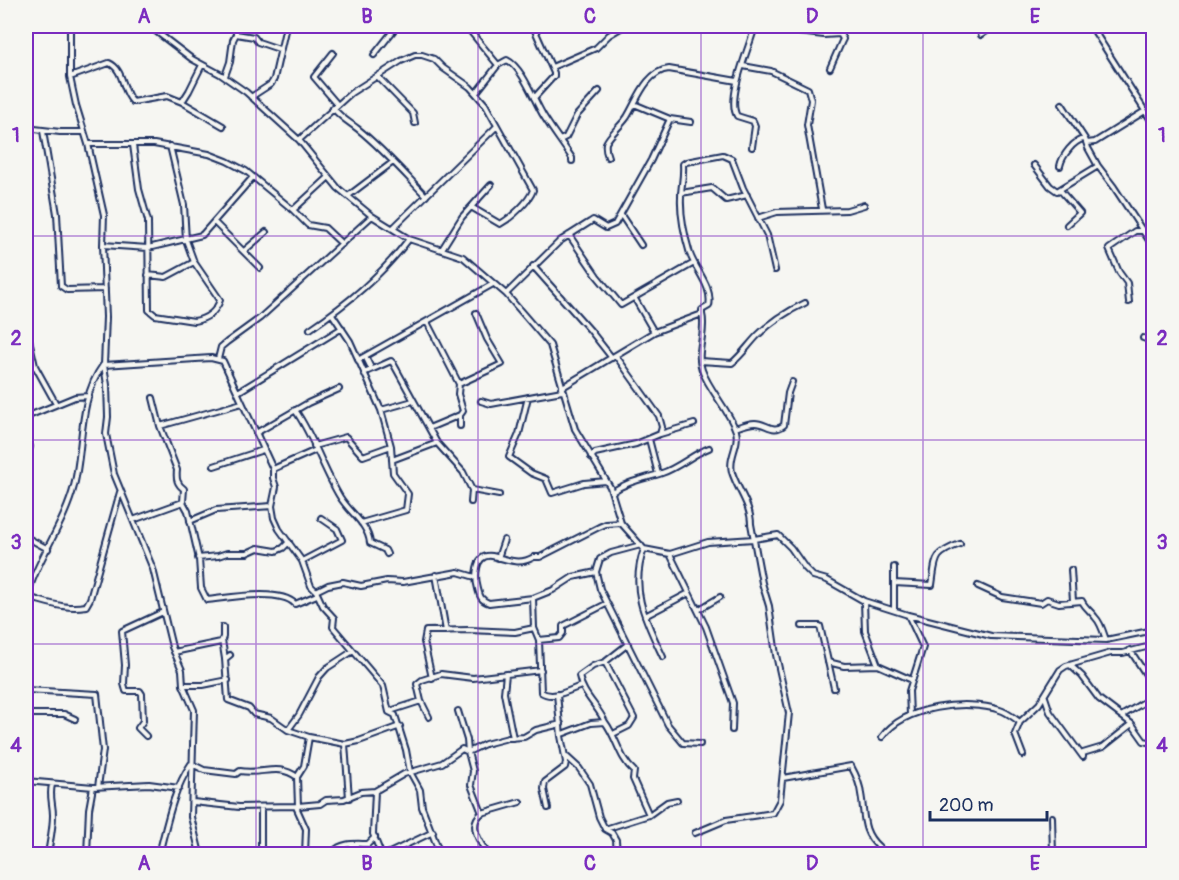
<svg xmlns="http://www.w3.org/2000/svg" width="1179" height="880" viewBox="0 0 1179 880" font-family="Pangolin,sans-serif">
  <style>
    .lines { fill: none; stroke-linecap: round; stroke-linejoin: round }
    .minor-casing { stroke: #1b2f5e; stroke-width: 8 }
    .minor { stroke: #f6f6f2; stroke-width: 4 }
    .grid { fill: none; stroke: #7b2cbf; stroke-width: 1.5; stroke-opacity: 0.55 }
    .neatline { fill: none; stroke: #7b2cbf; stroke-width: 2 }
    .grid-label { font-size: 20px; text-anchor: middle; font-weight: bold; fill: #7b2cbf }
  </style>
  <rect width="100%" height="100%" fill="#f6f6f2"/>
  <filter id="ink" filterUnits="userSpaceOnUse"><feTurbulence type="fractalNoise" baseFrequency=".0167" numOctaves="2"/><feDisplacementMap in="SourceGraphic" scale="12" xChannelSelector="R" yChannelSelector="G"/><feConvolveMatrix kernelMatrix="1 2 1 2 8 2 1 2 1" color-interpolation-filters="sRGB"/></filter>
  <g filter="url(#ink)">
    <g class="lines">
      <defs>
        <path id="minor" d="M70 26V77L76 105 88 144 104 215 103 245 106 317 104 365 107 385 108 417 106 434 114 474 153 569 172 647 182 670 183 685 194 710 191 817 200 854
          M149 26 192 59 220 74 246 92 299 140 338 188 372 216 409 239 463 257 506 294 550 345 575 429 610 487 621 523 644 549 670 554 708 542 754 539 778 535 791 548 805 568 813 576 827 580 864 601 908 615 991 636 1106 640 1154 630
          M466 26 498 65
          M533 26 554 73V76L534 98
          M838 26 840 34
          M1091 26 1154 125
          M755 27 824 35 840 34 843 39 842 41 830 68
          M236 34 254 37 258 42 279 49
          M981 35 995 26
          M333 53 314 77 337 104
          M374 55 397 26
          M743 66 771 71 808 89 811 100 807 125 822 209
          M552 67 596 48 609 35 624 26
          M225 76 230 62 233 40 236 34V26
          M70 77 109 63C125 70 121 91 133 102L167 96 182 102 223 126
          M378 77 413 113 415 123
          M476 93 498 65 507 60C522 67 534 100 543 115 552 130 563 144 572 158V161
          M251 97 271 84 274 79 286 26
          M182 102 189 91 202 65
          M634 104 670 119 691 122
          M1062 104 1085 139 1088 148 1098 166 1114 187 1154 248
          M333 108C341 118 349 122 358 129 383 149 404 173 426 196
          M26 128 60 132H83
          M43 131 57 214 61 286 67 290 105 289
          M299 140 351 93 401 61 415 55H422L434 59 443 68 470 87 485 104 533 190C529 202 511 218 500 224L471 207
          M560 140 566 137 577 115 599 91
          M1087 143 1095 142 1145 111
          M88 144H154L209 154 227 161 246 171 293 210 308 225 325 228 342 244
          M133 145 139 189 148 221 149 310 155 315 194 321C206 319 216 312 220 300L194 262 186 240 184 205 170 146
          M752 147 755 126 753 121 737 116C726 98 750 46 755 26
          M608 157C606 152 605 149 606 143 610 134 621 126 627 117 637 101 646 71 669 69L737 81
          M1034 165 1050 186 1057 191 1098 166
          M1060 166C1062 156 1074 140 1084 139
          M1060 190 1080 213 1067 225
          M681 193 712 188 726 200 747 195
          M348 196 393 162
          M293 210 329 177
          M621 215 641 245
          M758 218 777 212 847 210 864 205
          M214 222 260 268
          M393 228 496 127
          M569 235 597 276 621 305 694 263
          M26 236 32 268 31 273 26 277
          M103 245 148 248 202 235 253 177
          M442 249 462 217 491 185
          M244 251 266 232
          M533 266 590 330 612 358
          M148 275 166 277 194 262
          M506 294 560 241 590 222 593 220 606 228 615 224 651 160 670 119
          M635 299 654 332
          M1129 302 1127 283 1119 272 1109 249 1135 231H1141
          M332 314 350 341 381 410 391 446 393 473 408 494 406 510 361 523
          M427 322 459 384 458 394 463 411 460 415 429 428
          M26 326 35 366 56 404
          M310 329C348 303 381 276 409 239
          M1143 338 1146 339 1154 337
          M365 356 371 368
          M616 356 659 416 662 427 660 434
          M218 359 221 347 227 342 260 318 372 216
          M358 360 493 284
          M700 361 732 363C742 355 749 344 758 335 772 321 788 311 805 303
          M104 365 211 358 223 361 273 469V478L276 487 272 506 274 518 279 529 302 561 311 586 316 591 323 606 334 618 333 627 383 686 389 712 395 715 406 750 410 772 420 790 422 807 440 854
          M26 369 35 366
          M364 373 391 361 393 363 437 443 463 472 472 490 471 502
          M459 384 502 364 487 339 476 313
          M561 388 654 332 702 314V310L709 306C713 287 696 271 690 254 685 237 680 215 681 197 681 185 684 178 683 164L686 162 723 155 732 159 743 188 767 235 775 270
          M238 392 342 328
          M528 397 519 434 509 457 531 473 546 479 552 493 584 483 606 481
          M153 398 160 426 177 470C176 479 177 484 184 489L183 502 188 511 199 559 201 588 207 600C228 598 280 588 295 604L317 595
          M481 401 491 404 562 391
          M295 410C314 437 323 469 340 497 350 513 368 524 370 543L385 550 387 554
          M381 410 413 401
          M26 417 75 397 88 396
          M160 426 242 403
          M460 426V415
          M735 428C741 426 749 423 755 423 766 423 773 434 784 425L788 393 792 382
          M256 433 308 403 339 389
          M649 439 658 474
          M26 446 30 447 26 458
          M314 446 346 437 363 456 391 446
          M591 457 595 453 636 444 660 434 694 424
          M392 460 437 443
          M214 466 263 450
          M273 469 316 450
          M472 490 499 495
          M612 492C628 481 644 479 662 473 678 468 693 454 709 448
          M133 520 183 502
          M190 521 216 510 272 506
          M26 537 48 549
          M641 545 611 553 600 559 596 572 600 589 668 725 683 743 700 744
          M644 549C629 590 646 621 663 657
          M670 554 706 627 733 703 732 730
          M198 558 218 556 227 553H247L258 548 276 551 283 548 289 542
          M498 558 504 540
          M302 561 342 540 337 529 321 518
          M894 567V583
          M1071 570 1073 601
          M596 572 573 577 553 590 533 598 489 603C481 600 480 597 478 589 475 579 474 553 492 556 508 559 518 566 534 557H540L599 527 606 524 621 523
          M436 575 446 631
          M978 586 1002 597 1041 603 1047 599 1059 603 1082 601C1085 608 1091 611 1095 617 1101 623 1103 631 1106 640
          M316 591 328 585 343 582 361 586 387 581 403 582 458 572 475 577
          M26 597C47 602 65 610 86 606L90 599 120 492
          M533 598 534 628 539 640 541 692C553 700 569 690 581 686
          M26 601C35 561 64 526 74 486 84 447 78 399 103 365
          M698 610 720 597
          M894 610V583L932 585C936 558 933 554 960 544
          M908 615 923 647 909 691 910 715
          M645 616 689 593
          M802 626H820L834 688
          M222 640 225 659
          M539 640 559 638 563 633V626L606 604
          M1130 650 1154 687
          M174 652 221 642 223 637V627
          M230 655 225 659 228 700 249 708 254 714 271 718 288 730 309 737 345 744 359 741 400 726
          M605 662 634 718 629 726 613 734
          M828 662 844 666 878 665 865 631 864 601
          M878 665 912 680
          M1070 665 1082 676 1099 699 1132 724 1144 741 1154 743
          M506 674 504 693 513 738
          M432 678 424 642 426 631 469 630 515 632 534 628
          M183 685H203L228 680
          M26 690 97 694 103 750 98 787
          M1045 697 1050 712 1083 757V753L1103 747 1132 724
          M390 711 421 701
          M458 711 467 740 468 752 473 771 471 785 482 813 520 802
          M26 714H64L75 719
          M1123 715 1154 696
          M429 717 421 701 417 684 422 680 441 674 473 678 541 670
          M605 722C598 706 582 694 579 676L593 666 605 662 628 644
          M1020 722 1015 734 1023 755
          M288 730 299 715 319 677 327 668 353 651
          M562 734 591 723 605 722C617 738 619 758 634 771L633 779 649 815
          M146 736 138 728 143 721 142 694 140 691H126L124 684 125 665 122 631 163 612
          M882 737C904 706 966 699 1000 710 1007 712 1014 718 1020 722L1039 704 1060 670 1066 666 1111 653H1123L1154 645
          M345 744 349 798
          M567 757 579 768 590 784 599 817 605 829 612 833 616 840 617 854
          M192 764 204 770 236 774 240 771C261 775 279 763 297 777L304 766 309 737
          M297 777 298 806
          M783 778 851 766C856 775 860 783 861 794 865 814 861 832 879 847V854
          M26 781 93 787 149 784 179 788
          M375 791 373 834 381 854
          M193 802 239 807 296 806 297 809 298 806 320 804 326 800 344 799 361 792 375 791 404 774 442 763 462 749 468 752 485 744 508 738 524 737 536 730 561 724
          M548 808 544 789 545 782 565 767 566 762 561 736 557 694
          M297 809 306 829 305 854
          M482 813C467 824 480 843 488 854
          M1052 817 1053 854
          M605 829 649 815 667 802 677 800
          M695 833 726 820 773 813 780 800 789 713 776 655 769 606 762 583 751 524C751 505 737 489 732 472 728 457 740 445 736 431 729 410 709 390 702 370 695 352 707 332 702 314
          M333 852C342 842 355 844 368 844L375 837
          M48 854C50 841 53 828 53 815 53 804 49 796 52 785
          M87 854 89 809 93 787
          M159 854C167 824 173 790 191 764
          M261 854V807
          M387 854 433 832"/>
      </defs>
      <use href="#minor" class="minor-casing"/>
      <use href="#minor" class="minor"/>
    </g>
  </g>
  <path class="grid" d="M256 26V854M478 26V854M701 26V854M923 26V854M26 236H1154M26 440H1154M26 644H1154"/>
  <rect width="1179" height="880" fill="none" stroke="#f6f6f2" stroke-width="66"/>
  <path d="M930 811v9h117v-9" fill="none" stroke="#1b2f5e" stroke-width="3"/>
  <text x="939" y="811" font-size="18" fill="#1b2f5e" stroke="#f6f6f2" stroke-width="4.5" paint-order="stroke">200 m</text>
  <rect x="33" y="33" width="1113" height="814" class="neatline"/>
  <g class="grid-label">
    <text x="144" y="23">A</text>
    <text x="367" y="23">B</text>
    <text x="590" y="23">C</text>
    <text x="812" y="23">D</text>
    <text x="1035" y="23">E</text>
    <text x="16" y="142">1</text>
    <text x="1162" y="142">1</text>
    <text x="16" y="345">2</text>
    <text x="1162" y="345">2</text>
    <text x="16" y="549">3</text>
    <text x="1162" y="549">3</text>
    <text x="16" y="752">4</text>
    <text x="1162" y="752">4</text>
    <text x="144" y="870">A</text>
    <text x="367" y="870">B</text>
    <text x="590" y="870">C</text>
    <text x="812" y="870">D</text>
    <text x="1035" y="870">E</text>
  </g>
</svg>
